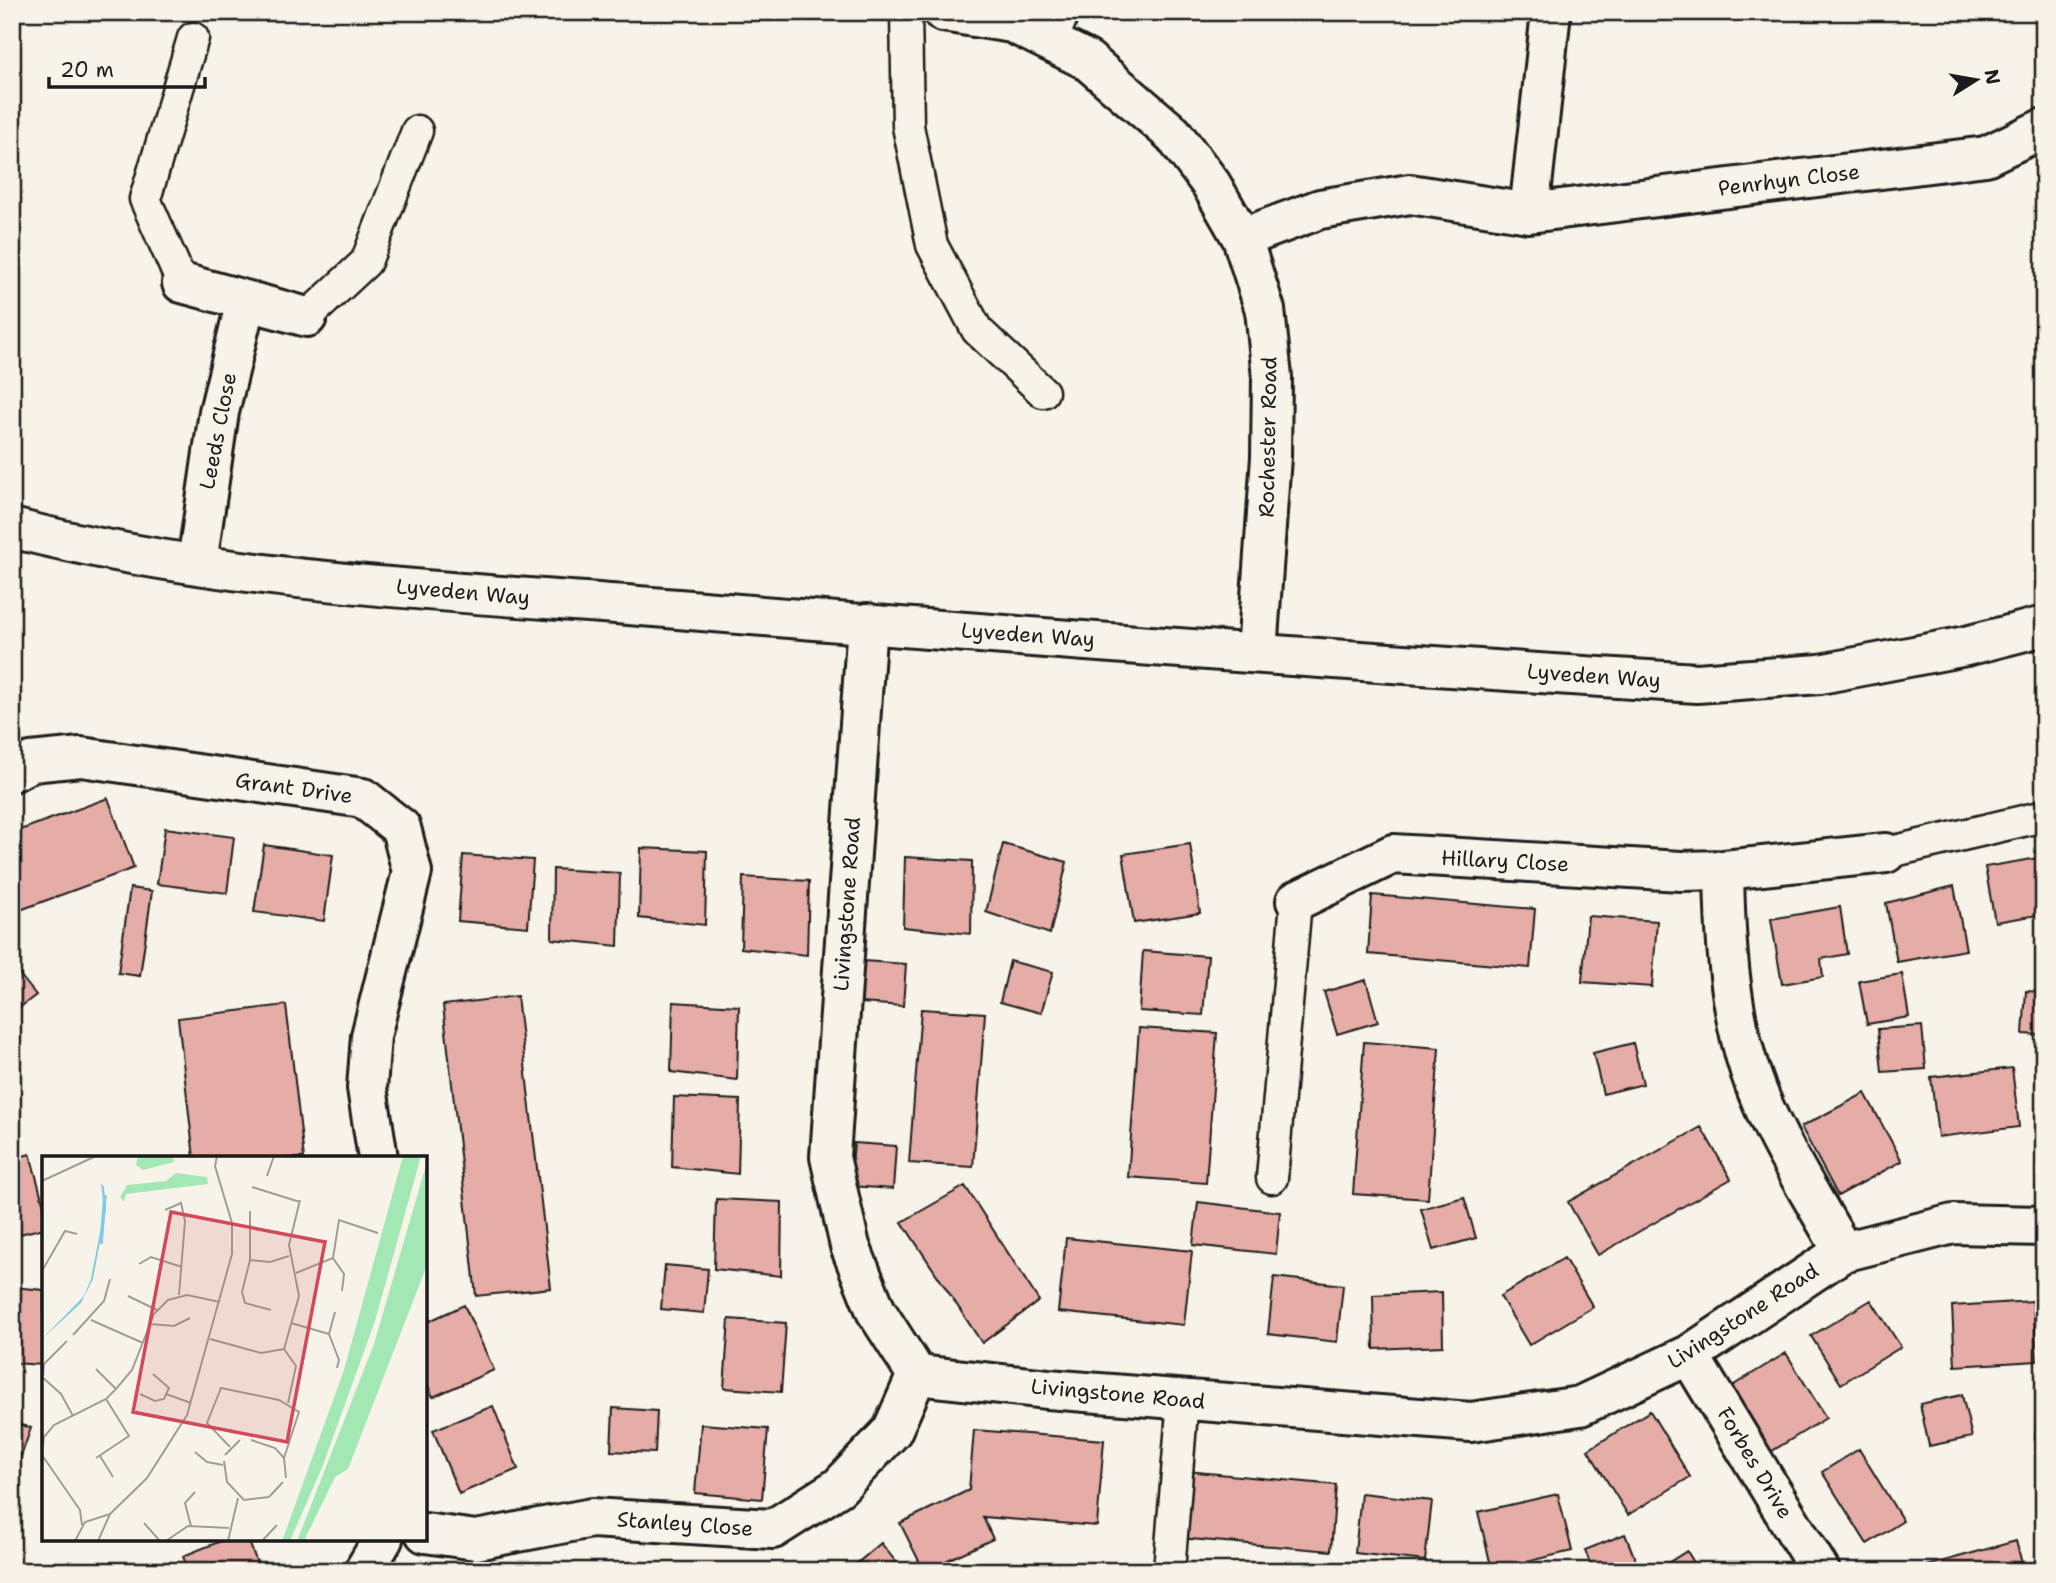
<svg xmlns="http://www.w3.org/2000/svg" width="2056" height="1583" viewBox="0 0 2056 1583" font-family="'Shantell Sans',sans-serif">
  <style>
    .building { fill: #e6aca6; stroke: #1c1c1c; stroke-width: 2 }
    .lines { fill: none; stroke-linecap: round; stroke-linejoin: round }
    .lane-casing { stroke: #1c1c1c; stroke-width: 35 }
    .street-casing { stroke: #1c1c1c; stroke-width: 44 }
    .secondary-casing { stroke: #1c1c1c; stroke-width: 44 }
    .lane { stroke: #f7f3e8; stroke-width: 30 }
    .street { stroke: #f7f3e8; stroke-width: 38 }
    .secondary { stroke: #f7f3e8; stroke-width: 38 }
    .labels { text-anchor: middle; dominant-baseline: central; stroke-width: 5; stroke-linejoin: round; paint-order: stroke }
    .street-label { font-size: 21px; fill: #1c1c1c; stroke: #f7f3e8 }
    .inset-river { fill: none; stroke: #82cbe2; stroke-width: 3.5 }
    .inset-road { fill: none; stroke: #9f9d96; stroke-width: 2 }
    .view { fill: #d1495b; fill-opacity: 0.15; stroke: #d1495b; stroke-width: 3.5 }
    .inset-edge { fill: none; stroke: #1c1c1c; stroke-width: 3.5 }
  </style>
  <rect width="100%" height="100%" fill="#f7f3e8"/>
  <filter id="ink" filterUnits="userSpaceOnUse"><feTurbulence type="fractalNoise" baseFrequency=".0143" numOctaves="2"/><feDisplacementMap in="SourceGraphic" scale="14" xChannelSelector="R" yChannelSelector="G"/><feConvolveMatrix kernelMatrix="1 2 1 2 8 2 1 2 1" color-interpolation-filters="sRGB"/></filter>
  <g filter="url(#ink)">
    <path class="building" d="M108 798 134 868 12 913V833Z
      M165 828 234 837 227 893 157 884Z
      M1003 844 1067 862 1050 934 986 912Z
      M1190 844 1200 913 1134 923 1123 854Z
      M264 845 333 855 324 921 254 912Z
      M641 848 707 851 705 925 639 918Z
      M463 855 533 860 528 927 458 921Z
      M905 857 972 861 971 934 903 927Z
      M2044 857V914L1995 922 1985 867Z
      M553 869 620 873 618 946 552 939Z
      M743 877 809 881 807 955 741 948Z
      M1954 886 1966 950 1897 962 1886 903Z
      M130 888 152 891 140 976 118 973Z
      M1372 895 1535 909 1530 968 1368 954Z
      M1840 907 1847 954 1821 959 1823 977 1782 984 1771 919Z
      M1588 916 1657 921 1652 987 1582 982Z
      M1143 951 1208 956 1203 1015 1139 1011Z
      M863 961 906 964 903 1006 861 1003Z
      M1010 961 1053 972 1041 1013 1000 1002Z
      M12 965 36 995 18 1009 12 1002Z
      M1902 974 1909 1017 1867 1024 1859 981Z
      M1366 980 1378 1022 1337 1034 1324 992Z
      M2026 991 2044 992V1035L2023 1034Z
      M517 996 551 1288 476 1296 443 1005Z
      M673 1002 739 1006 737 1080 671 1072Z
      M286 1005 304 1158H194L178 1018Z
      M921 1009 985 1013 973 1167 909 1163Z
      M1922 1026 1926 1069 1882 1072 1878 1029Z
      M1139 1028 1217 1033 1206 1183 1128 1177Z
      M1364 1042 1439 1048 1428 1199 1353 1194Z
      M1633 1043 1643 1084 1603 1094 1593 1053Z
      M2012 1068 2019 1127 1938 1137 1931 1077Z
      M1865 1093 1902 1161 1838 1196 1801 1127Z
      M674 1097 740 1100 738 1174 672 1167Z
      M1701 1127 1731 1179 1598 1255 1568 1202Z
      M854 1143 896 1146 893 1189 850 1186Z
      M30 1154 44 1206V1228L12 1236V1159Z
      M965 1186 1039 1301 982 1343 902 1222Z
      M1464 1197 1476 1238 1433 1250 1421 1209Z
      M716 1199 782 1202 781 1276 714 1269Z
      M1198 1202 1280 1212 1276 1254 1193 1245Z
      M1066 1238 1192 1251 1184 1325 1058 1312Z
      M1564 1258 1593 1307 1529 1345 1500 1296Z
      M665 1265 708 1269 704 1313 661 1309Z
      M1274 1277 1343 1285 1337 1342 1268 1334Z
      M12 1287 44 1290V1365L12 1363Z
      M1442 1292 1443 1346 1374 1349 1373 1295Z
      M1871 1300 1901 1347 1841 1384 1811 1336Z
      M2033 1301 2037 1361 1955 1366 1952 1306Z
      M464 1305 494 1370 433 1397 425 1380V1323Z
      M729 1319 786 1323 781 1392 724 1388Z
      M1786 1353 1826 1418 1764 1456 1724 1391Z
      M1962 1395 1972 1437 1929 1446 1920 1404Z
      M2038 1395H2044V1439L2035 1438Z
      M493 1406 518 1469 459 1494 433 1430Z
      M613 1408 657 1411 655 1453 611 1451Z
      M1650 1411 1690 1477 1628 1515 1588 1450Z
      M12 1422 31 1428 12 1482Z
      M701 1424 768 1429 762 1499 695 1493Z
      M974 1430 1104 1440 1097 1526 983 1517 993 1539 924 1571 900 1523 969 1490Z
      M1859 1449 1903 1521 1867 1544 1822 1472Z
      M1186 1471 1336 1485 1331 1551 1179 1538Z
      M1361 1493 1432 1501 1425 1561 1355 1553Z
      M1558 1494 1572 1551 1492 1570 1478 1512Z
      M1625 1534 1640 1571H1593L1585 1550Z
      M226 1539H248L260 1571H188L183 1556Z
      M2016 1541 2024 1571H1908Z
      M881 1543 903 1571H848Z
      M1687 1551 1699 1571H1655Z"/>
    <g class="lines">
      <defs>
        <path id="lane" d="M906 12 908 126 932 245 977 330 1043 392
          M1051 43 1064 12
          M182 283 145 199 193 38
          M307 317 366 262 417 131
          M1886 853 2044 816
          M1272 1178 1296 901
          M1169 1571 1183 1399"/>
        <path id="street" d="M943 12 1012 23 1087 60 1173 134 1211 184 1242 238 1265 310 1272 377 1271 457 1257 652
          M1529 213 1551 12
          M1242 238 1320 209 1410 194 1529 213 1986 156 2044 128
          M182 283 307 317
          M197 563 219 412 246 301
          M867 623 830 1157 850 1246 876 1311 917 1375 1048 1389 1471 1422 1580 1406 1689 1355 1843 1252 1953 1224 2044 1226
          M12 772 31 762 81 757 363 798 401 828 412 872 371 1036 367 1088 378 1158
          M1724 870C1725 937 1729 1008 1750 1071 1771 1135 1811 1193 1843 1252
          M1296 901 1393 854 1681 871 1724 870 1886 853
          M1689 1355 1820 1571
          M425 1533 476 1540 592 1518 773 1529 839 1487 892 1431 917 1375
          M364 1571 383 1539"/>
        <path id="secondary" d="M12 528C229 584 457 591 678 609 1017 637 1357 662 1697 683L1820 674 1966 646 2044 626"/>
      </defs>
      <use href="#lane" class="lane-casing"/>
      <use href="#street" class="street-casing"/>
      <use href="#secondary" class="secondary-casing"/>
      <use href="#lane" class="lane"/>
      <use href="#street" class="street"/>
      <use href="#secondary" class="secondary"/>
    </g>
  </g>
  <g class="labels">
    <g class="street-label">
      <text transform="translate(1789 180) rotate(-7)">Penrhyn Close</text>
      <text transform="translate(218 431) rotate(-79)">Leeds Close</text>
      <text transform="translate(1268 437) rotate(-89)">Rochester Road</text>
      <text transform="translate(463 592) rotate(5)">Lyveden Way</text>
      <text transform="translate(1028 635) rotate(4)">Lyveden Way</text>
      <text transform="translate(1594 676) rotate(4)">Lyveden Way</text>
      <text transform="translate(294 788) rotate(8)">Grant Drive</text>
      <text transform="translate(1505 861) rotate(3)">Hillary Close</text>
      <text transform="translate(847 904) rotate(-86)">Livingstone Road</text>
      <text transform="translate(1743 1316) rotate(-33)">Livingstone Road</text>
      <text transform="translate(1118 1394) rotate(5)">Livingstone Road</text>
      <text transform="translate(1755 1463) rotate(59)">Forbes Drive</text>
      <text transform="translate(685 1524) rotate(4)">Stanley Close</text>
    </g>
  </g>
  <g transform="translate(42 1156)">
    <rect width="385" height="385" fill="#f7f3e8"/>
    <path d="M96 0H131L132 6 101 14 94 9ZM361 0H379L333 165 281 309 248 385H240L302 214ZM385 6V109L306 313 293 321 262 385H255L332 188ZM134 17 165 21 166 28 84 38 82 46 78 41 85 29 124 25Z" fill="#a3e8b4"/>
    <path d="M59 27 62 31 64 54 51 123 39 147 0 183 42 140 49 123 62 55Z" fill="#82cbe2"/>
    <path class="inset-river" d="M59 88 63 39"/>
    <path class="inset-road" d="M225 20 232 0M0 25 54 0M210 31 258 46M123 54 139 47 143 65 137 139M208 55V104L200 136 203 147 229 154M291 102 302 118 300 135M208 104 228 106 247 100M97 108 109 101 140 111M0 115 23 75 35 78M254 117 291 102 297 64 336 77M86 140 115 154M293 156 287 178 297 204 295 212M49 164 101 187M249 167 287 178M108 168 132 170 148 162M31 179 62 145 68 123M168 183 219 197 242 193 257 140 247 89 258 44M242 193 254 210 246 247M54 213 74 233M1 220 2 208 25 185M0 221 19 238 31 260M98 238 113 245 122 243 127 232 111 218M124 238 149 247M209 284 233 292 242 302 244 322M188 291 165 267 179 232 237 244 257 256 242 302M153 296 165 306 181 309M183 299 198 284M58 300 71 321M54 302 87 280 64 243M182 305 185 326 202 344 227 341 241 326M102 367 118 385M40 369 38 354 0 299 2 281 12 269 64 243 74 233 90 214 112 158 126 144 145 139 178 146M149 370 143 347 153 336M33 385 43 366 68 358 105 322 145 259 190 98V67L173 10 175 0M56 385 68 358M124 385 146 370 187 372M186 385 196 342M220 385 235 369"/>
    <path class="view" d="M129 56 283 86 245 286 91 256Z"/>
    <rect width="385" height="385" class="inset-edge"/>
  </g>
  <rect width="2056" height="1583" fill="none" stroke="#f7f3e8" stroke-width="42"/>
  <rect x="21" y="21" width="2014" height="1541" fill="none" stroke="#1c1c1c" stroke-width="2.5" filter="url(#ink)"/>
  <g transform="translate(1976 80) rotate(79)" stroke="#f7f3e8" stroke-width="5" paint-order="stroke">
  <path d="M0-5L12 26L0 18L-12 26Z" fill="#1c1c1c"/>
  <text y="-10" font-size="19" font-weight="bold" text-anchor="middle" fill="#1c1c1c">N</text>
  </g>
  <path d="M49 77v10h156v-10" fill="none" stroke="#1c1c1c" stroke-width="3.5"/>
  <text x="60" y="77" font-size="21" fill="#1c1c1c" stroke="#f7f3e8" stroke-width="5" paint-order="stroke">20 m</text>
</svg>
